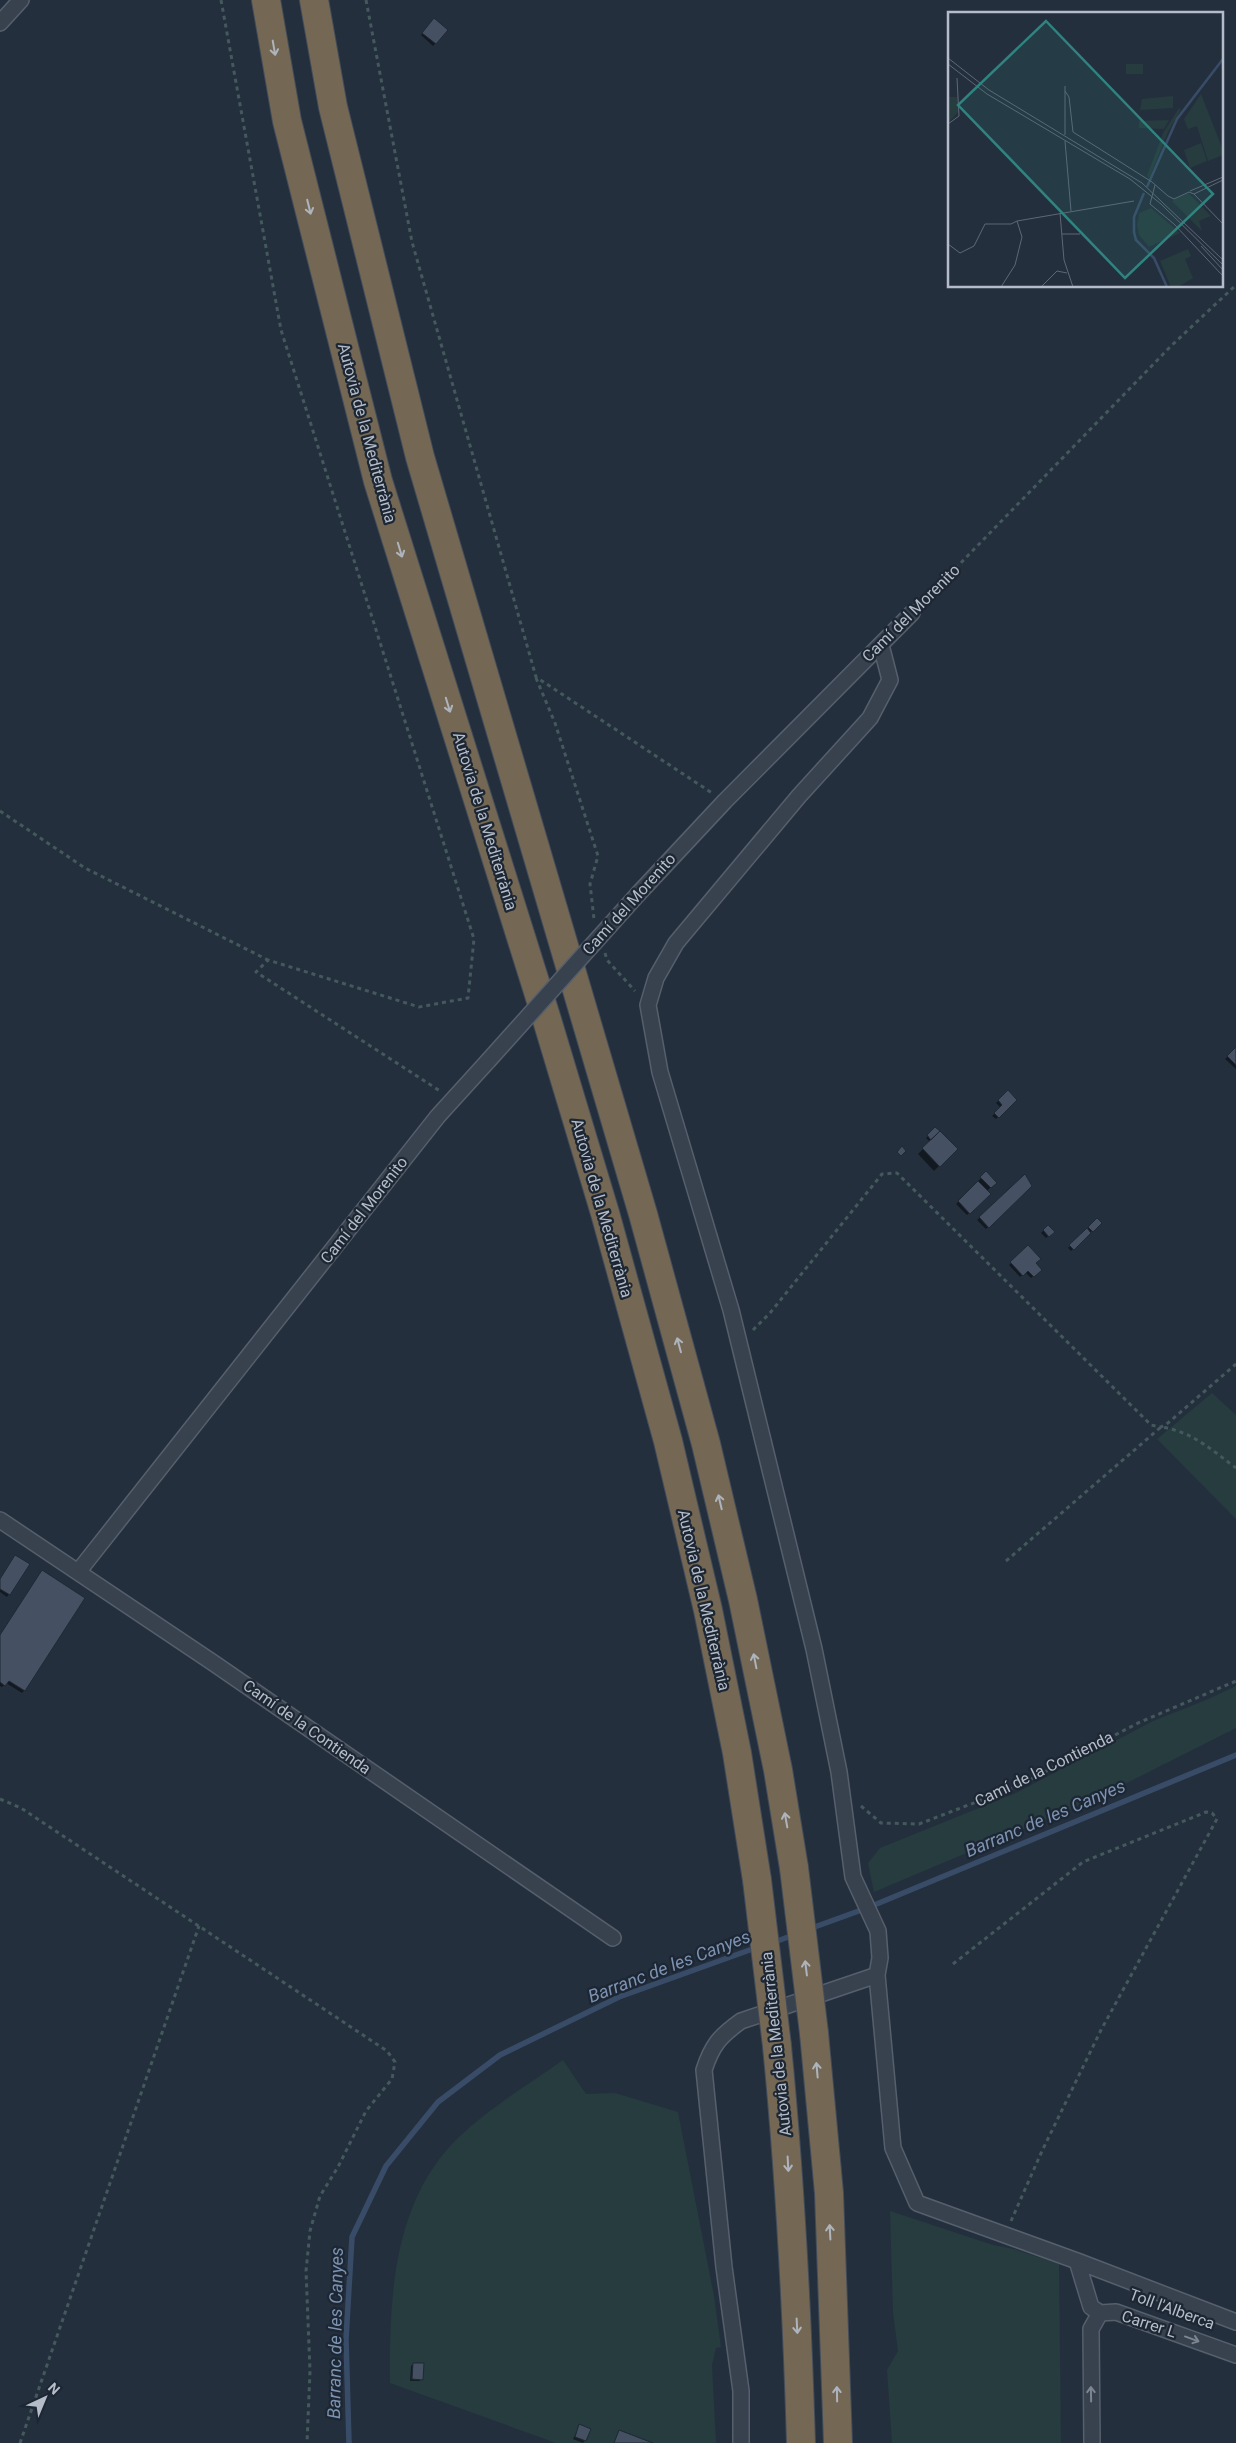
<svg xmlns="http://www.w3.org/2000/svg" width="1236" height="2443" viewBox="0 0 1236 2443" font-family="Roboto,sans-serif">
  <style>
    .green { fill: #263c3f }
    .shadow { fill: #0007 }
    .lines { fill: none; stroke-linecap: round; stroke-linejoin: round }
    .stream { stroke: #394c67; stroke-width: 5.5 }
    .building { fill: #455162; stroke: #1f2835 }
    .minor-casing { stroke: #565f6c; stroke-width: 18 }
    .motorway-casing { stroke: #434c59; stroke-width: 30 }
    .path { stroke: #44595c; stroke-width: 3; stroke-dasharray: 4 4; stroke-linecap: butt }
    .minor { stroke: #38414e; stroke-width: 15 }
    .motorway { stroke: #746855; stroke-width: 28 }
    .minor-bridge-casing { stroke: #565f6c; stroke-width: 18; stroke-linecap: butt }
    .motorway-bridge-casing { stroke: #434c59; stroke-width: 30; stroke-linecap: butt }
    .minor-bridge { stroke: #38414e; stroke-width: 15 }
    .motorway-bridge { stroke: #746855; stroke-width: 28 }
    .oneway { stroke: #aeb4bd }
    .oneway2 { stroke: #7c8592 }
    .labels { text-anchor: middle; dominant-baseline: central; stroke-width: 4.5; stroke-linejoin: round; paint-order: stroke }
    .street-label { font-size: 16px; fill: #b4bcc9; stroke: #1d2633 }
    .water-label { font-size: 18px; font-style: italic; fill: #7c92b1; stroke: #1d2633 }
    .inset-river { fill: none; stroke: #394c67; stroke-width: 2.5 }
    .inset-road { fill: none; stroke: #5e6776; stroke-width: 1 }
    .view { fill: #308480; fill-opacity: 0.15; stroke: #308480; stroke-width: 2.5 }
    .inset-edge { fill: none; stroke: #b4bcc9; stroke-width: 2.5 }
  </style>
  <rect width="100%" height="100%" fill="#242f3e"/>
  <path class="green" d="M1212 1393 1236 1415V1519L1157 1439Z
    M1236 1686V1728L1099 1797 874 1892 868 1863 880 1848 1016 1793 1153 1721 1206 1700Z
    M563 2060 586 2094 615 2093 678 2112 714 2296 721 2347 716 2348 712 2365 716 2443H556L390 2383C389 2298 393 2200 459 2137 489 2108 528 2085 563 2060Z
    M890 2211 993 2245 1014 2249 1059 2264 1061 2443H892L887 2370 898 2351 893 2313Z"/>
  <path class="shadow" d="M432 22 447 30 433 46 421 35Z
    M1236 1049V1069L1225 1059Z
    M1008 1092 1016 1100 996 1119 992 1116 1001 1108 996 1103Z
    M935 1129 956 1149 934 1171 918 1154 930 1142 926 1138Z
    M986 1173 995 1183 987 1191 989 1194 967 1215 956 1204Z
    M1025 1176 1030 1185 986 1229 977 1220Z
    M1097 1220 1100 1223 1071 1251 1068 1248Z
    M1048 1226 1053 1232 1046 1238 1041 1233Z
    M1028 1247 1034 1263 1040 1270 1031 1278 1025 1272 1020 1277 1009 1265Z
    M28 1565 7 1597 0 1592V1579Z
    M83 1598 24 1691 22 1693 6 1683 2 1687 0 1686V1636Z
    M413 2364 422 2379 419 2381H410L411 2366Z
    M580 2426 585 2440 583 2443 573 2439Z"/>
  <g class="lines">
    <path class="stream" d="M809 1929 867 1908 1236 1755
      M772 1943 796 1934
      M349 2443 346 2339 352 2237 386 2166 438 2102 500 2055 619 1997 758 1947"/>
  </g>
  <path class="building" d="M434 18 448 30 436 44 422 33Z
    M1236 1047V1065L1227 1056Z
    M1008 1090 1017 1100 999 1118 994 1113 1002 1105 998 1100Z
    M935 1127 940 1131 931 1140 927 1135Z
    M940 1131 958 1149 940 1167 922 1148Z
    M902 1146 906 1151 901 1156 897 1152Z
    M986 1171 997 1183 991 1188 980 1177Z
    M1025 1174 1032 1186 989 1228 979 1217Z
    M978 1181 991 1194 970 1214 958 1201Z
    M1097 1218 1102 1223 1093 1232 1088 1227Z
    M1048 1225 1055 1232 1049 1237 1043 1230Z
    M1087 1228 1091 1233 1074 1250 1069 1245Z
    M1028 1245 1041 1259 1036 1263 1042 1270 1034 1277 1028 1271 1023 1276 1010 1262Z
    M15 1555 30 1564 10 1595 0 1589V1579Z
    M42 1570 85 1598 25 1691 9 1681 5 1686 0 1682V1635Z
    M413 2363H424L423 2380 412 2379Z
    M579 2424 591 2429 586 2441 575 2437Z
    M619 2430 653 2443H614Z"/>
  <g class="lines">
    <defs>
      <path id="minor" d="M0 23 21 0
        M881 645 890 680 870 718 799 796 676 943 656 978 648 1005 660 1072 731 1310 814 1649 839 1772 853 1877 878 1931 880 1958 877 1975 893 2148 917 2203 1077 2261 1091 2307 1100 2313
        M639 893 725 801 912 613
        M0 1520 212 1662 613 1938
        M78 1572 438 1116 488 1061
        M1077 2261 1236 2322
        M741 2443V2391L724 2267 704 2070C712 2045 720 2036 741 2021L877 1975
        M1092 2443 1091 2329 1100 2313 1116 2312 1236 2355"/>
      <path id="motorway" d="M266 0 287 121 378 481 547 1020 605 1213 668 1441 708 1610 737 1753 757 1880
        M314 0 333 107 420 457 643 1214 706 1444 743 1600 778 1770 794 1868
        M814 2033 829 2193 838 2443
        M777 2046C790 2178 797 2310 801 2443"/>
    </defs>
    <use href="#minor" class="minor-casing"/>
    <use href="#motorway" class="motorway-casing"/>
    <path class="path" d="M221 0 281 330 474 939 468 998 419 1007 268 960 256 972 440 1091
      M366 0 412 242 536 677 712 793
      M922 603 1171 346 1236 285
      M536 678 555 723 598 856 590 884 594 919
      M0 811 85 868 268 960
      M605 953 607 960 635 991
      M753 1330 770 1313 882 1174 897 1173 1151 1425 1161 1427 1168 1423 1236 1364
      M1006 1561 1161 1427C1191 1431 1212 1450 1236 1468
      M0 1799 21 1808 387 2051 395 2062 392 2079 366 2111 338 2167 320 2196 310 2231 306 2271 310 2371 307 2443
      M861 1806 881 1823 919 1824 1018 1786 1138 1723 1236 1681
      M953 1964 1083 1862 1206 1812 1212 1813 1217 1819 1101 2030 1042 2151 1011 2221
      M20 2443 199 1926"/>
    <use href="#minor" class="minor"/>
    <use href="#motorway" class="motorway"/>
    <defs>
      <path id="minor-bridge" d="M488 1061 639 893"/>
      <path id="motorway-bridge" d="M794 1868 814 2033
        M757 1880 777 2046"/>
    </defs>
    <use href="#minor-bridge" class="minor-bridge-casing"/>
    <use href="#motorway-bridge" class="motorway-bridge-casing"/>
    <use href="#minor-bridge" class="minor-bridge"/>
    <use href="#motorway-bridge" class="motorway-bridge"/>
  </g>
  <defs><path id="oneway-shaft" d="M-6 0H5M1.5-3L5.5 0L1.5 3" fill="none" stroke-width="1.6" stroke-linecap="round" stroke-linejoin="round" transform="scale(1.25)"/></defs>
  <g class="oneway">
    <use href="#oneway-shaft" transform="translate(274 48) rotate(80)"/>
    <use href="#oneway-shaft" transform="translate(309 207) rotate(76)"/>
    <use href="#oneway-shaft" transform="translate(400 550) rotate(73)"/>
    <use href="#oneway-shaft" transform="translate(448 705) rotate(73)"/>
    <use href="#oneway-shaft" transform="translate(679 1345) rotate(-105)"/>
    <use href="#oneway-shaft" transform="translate(720 1502) rotate(-103)"/>
    <use href="#oneway-shaft" transform="translate(755 1661) rotate(-101)"/>
    <use href="#oneway-shaft" transform="translate(786 1820) rotate(-100)"/>
    <use href="#oneway-shaft" transform="translate(806 1968) rotate(-97)"/>
    <use href="#oneway-shaft" transform="translate(817 2070) rotate(-95)"/>
    <use href="#oneway-shaft" transform="translate(788 2164) rotate(87)"/>
    <use href="#oneway-shaft" transform="translate(830 2232) rotate(-93)"/>
    <use href="#oneway-shaft" transform="translate(797 2326) rotate(87)"/>
    <use href="#oneway-shaft" transform="translate(837 2394) rotate(-91)"/>
  </g>
  <g class="oneway2">
    <use href="#oneway-shaft" transform="translate(1192 2339) rotate(20)"/>
    <use href="#oneway-shaft" transform="translate(1091 2394) rotate(-91)"/>
  </g>
  <g class="labels">
    <g class="street-label">
      <text transform="translate(367 433) rotate(75)">Autovia de la Mediterrània</text>
      <text transform="translate(911 613) rotate(-45)">Camí del Morenito</text>
      <text transform="translate(485 821) rotate(73)">Autovia de la Mediterrània</text>
      <text transform="translate(629 904) rotate(-48)">Camí del Morenito</text>
      <text transform="translate(602 1208) rotate(74)">Autovia de la Mediterrània</text>
      <text transform="translate(364 1210) rotate(-52)">Camí del Morenito</text>
      <text transform="translate(704 1600) rotate(77)">Autovia de la Mediterrània</text>
      <text transform="translate(307 1727) rotate(35)">Camí de la Contienda</text>
      <text transform="translate(1044 1769) rotate(-26)">Camí de la Contienda</text>
      <text transform="translate(776 2044) rotate(-96)">Autovia de la Mediterrània</text>
      <text transform="translate(1172 2309) rotate(20)">Toll l'Alberca</text>
      <text transform="translate(1149 2324) rotate(18)">Carrer L</text>
    </g>
    <g class="water-label">
      <text transform="translate(1045 1818) rotate(-23)">Barranc de les Canyes</text>
      <text transform="translate(669 1966) rotate(-21)">Barranc de les Canyes</text>
      <text transform="translate(335 2333) rotate(-89)">Barranc de les Canyes</text>
    </g>
  </g>
  <g transform="translate(948 12)">
    <rect width="275" height="275" fill="#242f3e"/>
    <path d="M178 52H195V62H178ZM253 82 275 138V143L260 149 249 114 240 117 236 107ZM225 84V96L192 98 194 87ZM0 85H10V100L0 111ZM231 96 233 98 220 120 201 167 199 164 215 121ZM221 108 216 117 191 116V109ZM253 131 259 149 242 156 236 138ZM240 181 263 204 251 209 254 219 224 189ZM203 196 232 221 201 235 191 223 189 213 191 201ZM240 237 243 244 237 247 245 266 230 275H223L212 249Z" fill="#263c3f"/>
    <path class="inset-river" d="M199 175 229 107 275 47M196 181 186 205V220L188 228 206 246 219 275"/>
    <path class="inset-road" d="M0 46 41 78 194 171 275 248M0 52 39 82 182 167 213 192 275 253M117 74V123M117 79 121 85 125 120 204 170 220 184 226 187 241 180 246 182M0 112 11 104 9 66M117 129 123 199M275 168 246 182 275 212M207 173 202 192 226 212 275 264M242 179 275 165M112 201 116 248 125 275M114 222H132M0 232 12 241 26 234 37 212H63L69 209M253 234 275 258M53 275 67 253 74 225 69 209 186 189M93 275 109 259 119 261"/>
    <path class="view" d="M98 9 265 182 177 266 10 93Z"/>
    <rect width="275" height="275" class="inset-edge"/>
  </g>
  <g transform="translate(45 2398) rotate(44)" stroke="#1d2633" stroke-width="4" paint-order="stroke">
  <path d="M0-4L9 19L0 12L-9 19Z" fill="#b4bcc9"/>
  <text y="-8" font-size="14" font-weight="bold" text-anchor="middle" fill="#b4bcc9">N</text>
  </g>
</svg>
